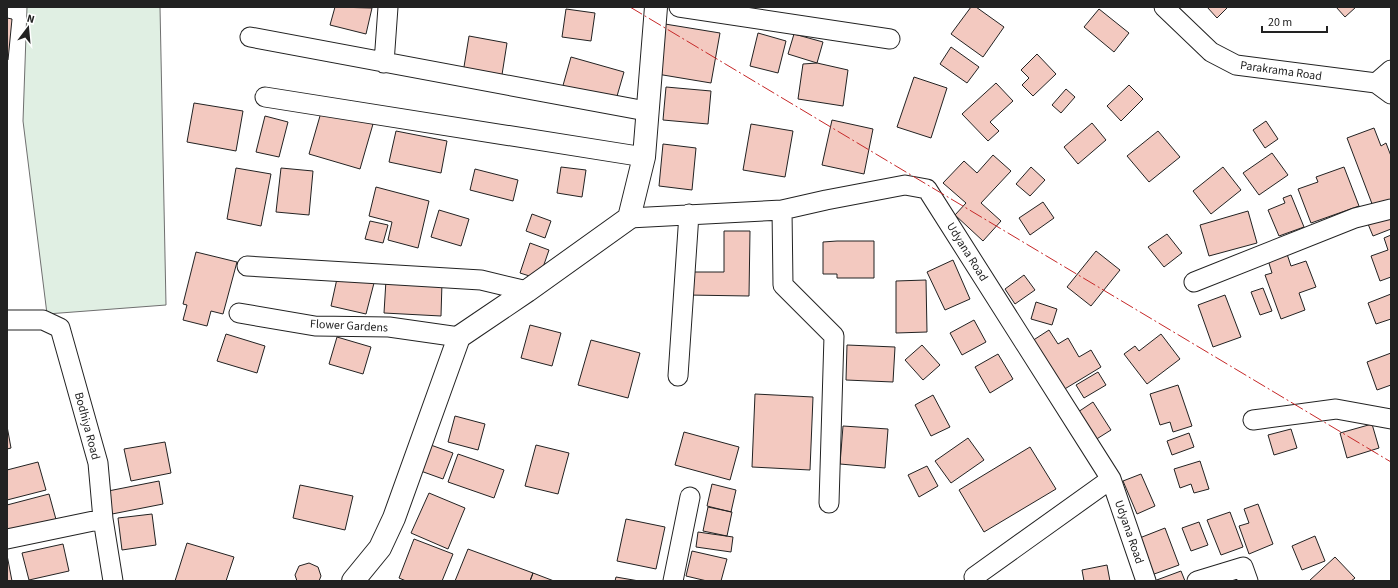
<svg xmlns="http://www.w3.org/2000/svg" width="1398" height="588" viewBox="0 0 1398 588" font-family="'Source Sans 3',sans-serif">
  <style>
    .green { fill: #e0efe3; stroke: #6f6f6f }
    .building { fill: #f3c9c0; stroke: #222 }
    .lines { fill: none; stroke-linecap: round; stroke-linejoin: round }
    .minor-casing { stroke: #222; stroke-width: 21 }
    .tertiary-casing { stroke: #222; stroke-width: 24 }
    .minor { stroke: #fff; stroke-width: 19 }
    .tertiary { stroke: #fff; stroke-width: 22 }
    .power { stroke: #c62828; stroke-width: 1; stroke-dasharray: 14 3 2 3; stroke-linecap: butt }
    .labels { text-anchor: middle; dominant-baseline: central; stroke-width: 3; stroke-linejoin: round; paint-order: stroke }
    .street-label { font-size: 12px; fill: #222; stroke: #fff }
  </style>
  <rect width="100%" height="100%" fill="#fff"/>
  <path class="green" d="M27 7H160L166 305 47 314 23 121Z"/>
  <path class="building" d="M335 7 372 8 366 34 330 25Z
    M971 7H976L1004 27 983 57 951 34Z
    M1207 7H1228L1217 18Z
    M1336 7H1356L1345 17Z
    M566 9 595 13 591 41 562 37Z
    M1099 9 1129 33 1114 52 1084 27Z
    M7 18 12 19 8 60H7Z
    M665 24 720 33 711 83 657 74Z
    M758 33 786 41 778 73 750 66Z
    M794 34 823 42 817 63 788 54Z
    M469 36 507 43 501 81 463 73Z
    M951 47 979 67 967 83 940 64Z
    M1037 54 1056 74 1033 96 1022 85 1029 78 1021 70Z
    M571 57 624 72 615 103 562 89Z
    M817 63 848 70 843 106 798 99 803 64Z
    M914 77 947 88 931 138 897 127Z
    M996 83 1013 101 990 122 999 131 988 141 962 114Z
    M1129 85 1143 99 1121 121 1107 106Z
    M666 87 711 91 708 124 663 120Z
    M1066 89 1075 97 1061 113 1052 105Z
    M194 103 243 111 236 151 187 142Z
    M322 109 373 124 360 169 309 154Z
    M265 116 288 122 279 157 256 152Z
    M832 120 873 129 864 174 822 165Z
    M1266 121 1278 139 1265 148 1253 130Z
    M1092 123 1106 140 1078 164 1064 147Z
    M751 124 793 131 785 177 743 170Z
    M1374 128 1381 146 1386 143 1391 156V203L1374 209 1347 138Z
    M396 131 447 141 441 173 389 162Z
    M1158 131 1180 157 1149 182 1127 156Z
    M663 144 696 148 692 190 659 186Z
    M1272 153 1288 175 1259 195 1243 173Z
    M993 155 1011 171 981 203 1001 221 983 241 955 215 966 203 943 183 964 161 977 173Z
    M561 167 586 170 582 197 557 193Z
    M1031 167 1045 180 1030 196 1016 184Z
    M1223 167 1241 190 1211 214 1193 191Z
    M1344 167 1359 206 1311 223 1298 189 1318 182 1316 177Z
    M236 168 271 174 261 226 227 219Z
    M281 168 313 171 309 215 276 212Z
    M475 169 518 180 513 201 470 190Z
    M376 187 429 201 418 248 388 240 392 222 369 216Z
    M1291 195 1304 227 1279 236 1268 210 1285 203 1283 198Z
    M1043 202 1054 218 1030 235 1019 218Z
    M439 210 469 219 461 246 431 237Z
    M1248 211 1257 243 1209 256 1200 225Z
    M532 214 551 221 545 238 526 231Z
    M1391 215V229L1373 236 1368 224Z
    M370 221 388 225 383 243 365 239Z
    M724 231H750L749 296 687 295 688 272H724Z
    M1167 234 1182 253 1164 267 1148 247Z
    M1391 235V277L1380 281 1371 256 1388 250 1384 238Z
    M837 241H874V278H837V274H823V242Z
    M530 243 549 250 539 279 520 273Z
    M1096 251 1120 270 1091 306 1067 287Z
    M196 252 237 262 223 314 211 311 207 326 183 320 187 305 183 304Z
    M1287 254 1291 266 1306 261 1316 287 1299 293 1305 310 1281 319 1265 275 1272 273 1268 260Z
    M953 260 970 299 945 310 927 272Z
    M338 274 374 283 366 314 331 306Z
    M1024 275 1035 290 1015 304 1005 289Z
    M386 280 442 282 441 316 384 313Z
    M926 280 927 332 896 333V281Z
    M1263 288 1272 311 1260 315 1251 292Z
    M1391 294V319L1376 324 1368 303Z
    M1225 295 1241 337 1213 347 1198 305Z
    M1036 302 1057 309 1052 325 1031 319Z
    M974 320 986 342 962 355 950 333Z
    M530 325 561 333 552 366 521 358Z
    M1049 330 1058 344 1068 338 1079 357 1091 350 1101 367 1063 390 1032 341Z
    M226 334 265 346 257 373 217 361Z
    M1161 334 1180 359 1147 384 1124 354 1135 346 1139 351Z
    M337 337 371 347 363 374 329 364Z
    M591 340 640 353 628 398 578 385Z
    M847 345 895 347 893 382 846 380Z
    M922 345 940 365 923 380 905 360Z
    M1391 353V385L1377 390 1367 362Z
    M998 354 1013 379 990 393 975 367Z
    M1098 372 1106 385 1084 398 1076 385Z
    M1178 385 1192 426 1173 432 1170 422 1160 425 1150 394Z
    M755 394 813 397 810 470 752 467Z
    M933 395 950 427 931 436 915 405Z
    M1093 402 1111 430 1095 440 1078 412Z
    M455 416 485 424 478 450 448 442Z
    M1372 424 1379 448 1347 458 1340 433Z
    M7 426 11 448 7 449Z
    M843 426 888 429 885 468 840 464Z
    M1291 429 1297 448 1274 455 1268 435Z
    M684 432 739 447 730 480 675 465Z
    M1189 433 1194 447 1172 455 1167 441Z
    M968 438 984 460 951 483 935 461Z
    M165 442 171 473 131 481 124 449Z
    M428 444 453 453 443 479 418 470Z
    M536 445 569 453 558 494 525 486Z
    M1030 447 1056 489 984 532 959 490Z
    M458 454 504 470 494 498 448 482Z
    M1200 461 1209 489 1194 493 1191 484 1180 488 1174 469Z
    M38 462 46 490 7 500V470Z
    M927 466 938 486 919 497 908 475Z
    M1141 474 1155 506 1137 514 1123 481Z
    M159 481 163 504 107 515 103 492Z
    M712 484 736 490 731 512 707 506Z
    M300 485 353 496 345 530 293 518Z
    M429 493 465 508 448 549 411 533Z
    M49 494 57 523 7 536V505Z
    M1258 504 1273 544 1249 554 1239 526 1249 523 1244 509Z
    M708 507 732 512 727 536 703 531Z
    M1230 512 1243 547 1221 555 1207 520Z
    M152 514 156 545 122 550 118 518Z
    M626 519 665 527 656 569 617 561Z
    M1199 522 1208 545 1191 551 1182 528Z
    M1165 528 1179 565 1146 577 1137 539Z
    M698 532 733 537 731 552 696 547Z
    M1315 536 1325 561 1302 570 1292 546Z
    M414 539 453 554 442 581H406L399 578Z
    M187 543 234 557 226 581H175Z
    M63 544 69 571 29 580 22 553Z
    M468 549 533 573 530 581H455Z
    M692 551 727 559 721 581H707L686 576Z
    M7 555 12 581H7Z
    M1335 557 1355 578 1351 581H1309Z
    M309 563 318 567 321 576 319 581H297L295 575 299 566Z
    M1107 565 1110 581H1084L1082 570Z
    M1181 571 1185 581H1154Z
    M533 573 554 581H530Z
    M616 577 639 581H615Z"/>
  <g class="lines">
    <defs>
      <path id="minor" d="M679 7 890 39
        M1164 7 1211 52 1236 65 1376 83 1391 94
        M250 37 646 111
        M384 63 388 7
        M1376 83 1391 70
        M265 97 644 157
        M782 210 783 285 834 336 829 503
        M629 218 782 210 826 200 905 185 927 189 1111 479 1146 581
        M247 266 481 280 527 291
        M1194 282 1355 218 1391 209
        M239 313 315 326 389 327 459 337
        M7 320H43L60 328 98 463 103 519 113 581
        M678 376 689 214
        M1253 420 1336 409 1391 419
        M7 539 103 519
        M974 577 1111 479
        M673 581 690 497
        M1197 581 1243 567 1248 581"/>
      <path id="tertiary" d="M353 581 380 548 394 518 459 337 527 291 629 218 644 157 656 7"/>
    </defs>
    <use href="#minor" class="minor-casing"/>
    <use href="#tertiary" class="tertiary-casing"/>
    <use href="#minor" class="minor"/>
    <use href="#tertiary" class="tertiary"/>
    <path class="power" d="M630 7 1391 462"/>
  </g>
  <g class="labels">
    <g class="street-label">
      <text transform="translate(1281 71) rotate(8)">Parakrama Road</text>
      <text transform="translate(967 252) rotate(58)">Udyana Road</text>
      <text transform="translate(349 326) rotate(3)">Flower Gardens</text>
      <text transform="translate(87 426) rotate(75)">Bodhiya Road</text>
      <text transform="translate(1129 532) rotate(71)">Udyana Road</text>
    </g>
  </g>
  <rect width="1398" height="588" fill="none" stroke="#222222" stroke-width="16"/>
  <g transform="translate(28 28) rotate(16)" stroke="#ffffff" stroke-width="3" paint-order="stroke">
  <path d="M0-3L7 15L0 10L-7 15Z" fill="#222222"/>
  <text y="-6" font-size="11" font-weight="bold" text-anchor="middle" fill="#222222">N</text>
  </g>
  <path d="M1262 26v6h65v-6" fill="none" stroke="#222222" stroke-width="2"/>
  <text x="1268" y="26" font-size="12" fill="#222222" stroke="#ffffff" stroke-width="3" paint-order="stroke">20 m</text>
</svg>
